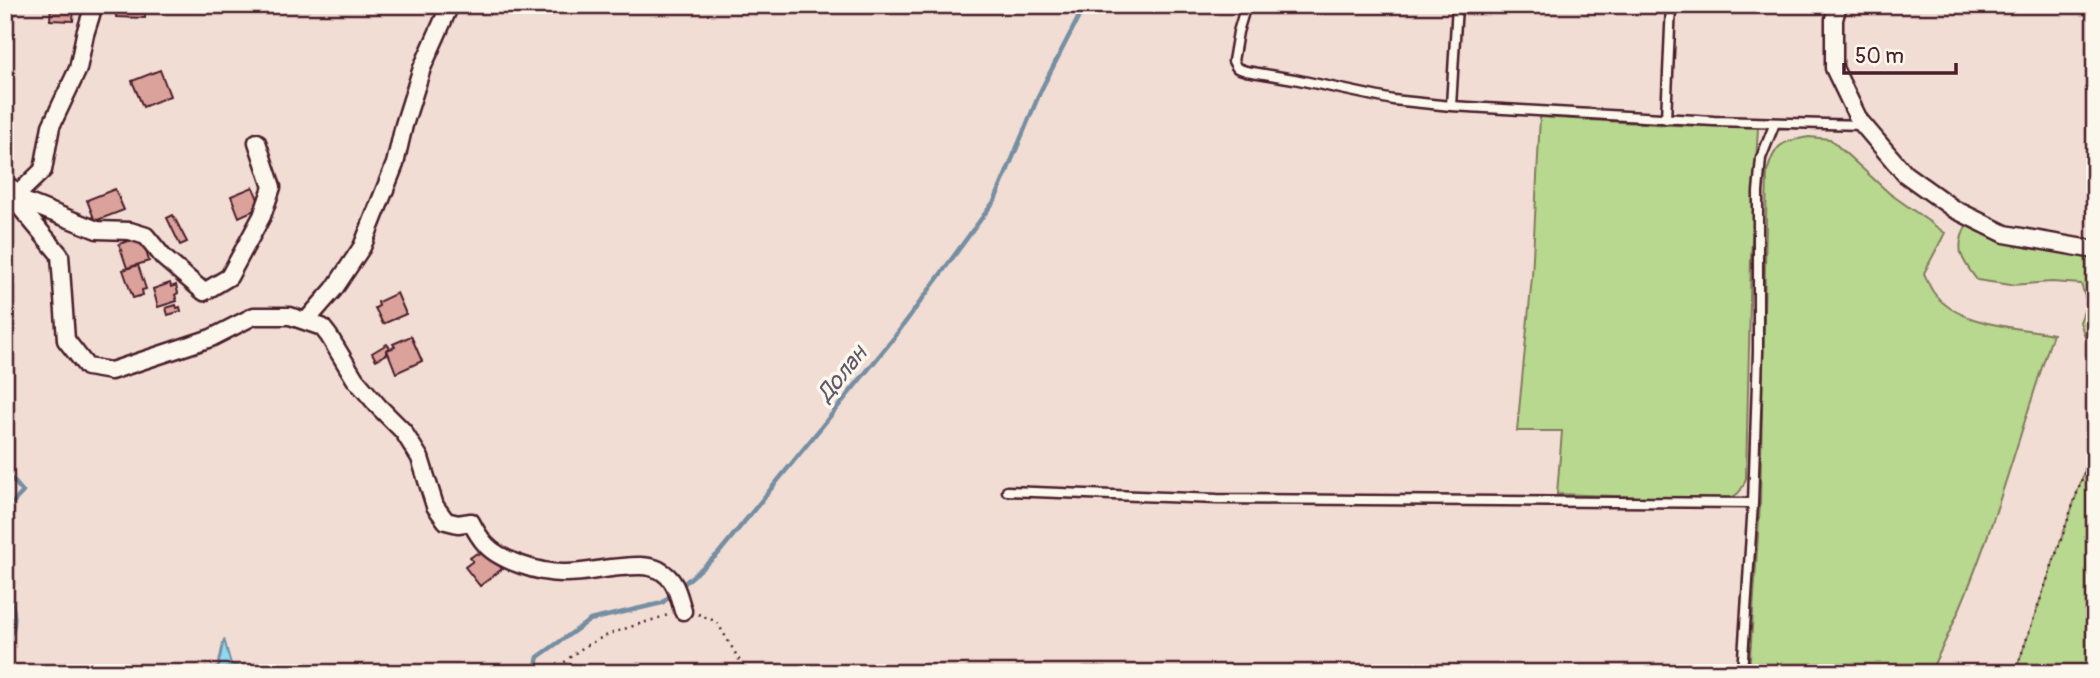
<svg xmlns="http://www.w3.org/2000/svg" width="2100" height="678" viewBox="0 0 2100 678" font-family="Pangolin,sans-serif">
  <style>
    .green { fill: #b8d78f; stroke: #817b5d; stroke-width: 2 }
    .water { fill: #90d8f2; stroke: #748ea2; stroke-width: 2 }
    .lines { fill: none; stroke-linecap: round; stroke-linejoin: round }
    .stream { stroke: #748ea2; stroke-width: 4.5 }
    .building { fill: #dba19b; stroke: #4a1f2b; stroke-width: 2 }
    .lane-casing { stroke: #4a1f2b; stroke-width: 13 }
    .street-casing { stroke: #4a1f2b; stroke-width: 21 }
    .path { stroke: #4a1f2b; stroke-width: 2.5; stroke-dasharray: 2 5; stroke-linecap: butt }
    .lane { stroke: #fbf7ec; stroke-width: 8 }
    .street { stroke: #fbf7ec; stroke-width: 16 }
    .labels { text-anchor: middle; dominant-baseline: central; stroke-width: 7; stroke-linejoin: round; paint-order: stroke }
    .water-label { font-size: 24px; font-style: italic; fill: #5f5667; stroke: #fbf7ec }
  </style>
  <rect width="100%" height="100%" fill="#f1ddd4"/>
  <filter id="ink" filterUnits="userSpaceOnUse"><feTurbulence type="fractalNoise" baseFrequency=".0143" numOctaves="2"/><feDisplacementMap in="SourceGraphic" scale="14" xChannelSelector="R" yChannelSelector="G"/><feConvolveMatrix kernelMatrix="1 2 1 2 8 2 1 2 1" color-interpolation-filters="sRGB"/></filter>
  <g filter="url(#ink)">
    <path class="green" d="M1540 117 1671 125 1758 127 1751 259 1746 478C1742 491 1738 496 1725 500L1557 494 1562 431H1517L1532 277Z
      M1809 137 1830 139 1889 193 1945 233 1924 273C1927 280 1930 288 1934 293 1958 326 2016 327 2053 334 2015 445 1987 561 1933 666L1931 673H1749L1760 504 1767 172C1775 144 1780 142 1809 137Z
      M1967 224 1991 234 2095 257V346L2085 337 2080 322 2087 303 2081 284 2052 282 2011 285 1977 280C1961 259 1954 249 1967 224Z
      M2095 441V673H2015Z"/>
    <path class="water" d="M224 639 231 664 247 669 271 662 258 673H209L218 667Z"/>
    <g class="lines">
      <path class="stream" d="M5 476 13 480 23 492 5 511
        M5 584C12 603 22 626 5 641
        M534 673 538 657 590 620 662 603 718 554 893 339 995 200 1041 90 1085 5"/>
    </g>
    <path class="building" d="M117 5H146L145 18 116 17Z
      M51 7 74 8 73 21 50 20Z
      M160 70 170 96 143 107 132 81Z
      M253 187 261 207 239 217 231 196Z
      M115 189 124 210 95 221 87 200Z
      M173 215 187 242 180 245 167 218Z
      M142 237 149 261 127 268 119 244Z
      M138 265 146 289 142 290 143 295 133 298 123 270Z
      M170 283 171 287 176 285 178 293 175 295 177 301 158 307 153 289Z
      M397 293 406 314 383 324 375 308 379 306 378 302Z
      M176 305 177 308 180 307 181 311 168 315 166 308Z
      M411 336 422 361 396 373 387 350 395 347 393 344Z
      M387 344 390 348 386 350 387 354 376 360 372 353Z
      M487 549 502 569 480 586 465 567 473 561 470 558 477 553 479 555Z"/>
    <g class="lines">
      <defs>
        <path id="lane" d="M1246 5 1238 32 1233 61 1237 68 1246 71 1294 79 1393 100 1451 106 1714 121 1863 125
          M1451 106 1457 5
          M1666 119 1671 5
          M1007 491 1217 499 1753 503
          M1742 673 1753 503 1758 352V192L1761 158 1775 123"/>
        <path id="street" d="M1838 5 1834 19V68L1859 120 1905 174 1954 209 2005 234 2095 250
          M5 184 19 193 20 207 60 255 66 340 87 367 111 371 211 338 254 316H290L322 327 329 336 355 379 379 407 403 431 420 458 435 506 446 521 458 524 471 522C475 530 480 538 486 545 501 561 540 573 562 573 578 574 595 570 611 568 626 567 645 563 659 570 676 579 678 594 683 611
          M19 193 43 170 51 126 78 69 85 34 91 15 92 5
          M21 200 97 230 130 231 146 236 164 258 204 292 229 277 262 216 272 187 257 142
          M306 321 334 289 362 247 395 164 404 125 422 68 450 5"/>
      </defs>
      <use href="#lane" class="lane-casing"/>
      <use href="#street" class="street-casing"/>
      <path class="path" d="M698 614 717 622 747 673
        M555 673C583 637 626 629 668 615
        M2015 673 2095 441"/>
      <use href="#lane" class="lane"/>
      <use href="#street" class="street"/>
    </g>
  </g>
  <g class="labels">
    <g class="water-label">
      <text transform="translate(842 374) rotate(-51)">Долан</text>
    </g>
  </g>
  <rect width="2100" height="678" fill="none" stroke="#fbf7ec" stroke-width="28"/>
  <rect x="14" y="14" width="2072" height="650" fill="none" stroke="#4a1f2b" stroke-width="2.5" filter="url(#ink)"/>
  <path d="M1844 63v10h112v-10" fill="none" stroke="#4a1f2b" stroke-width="3.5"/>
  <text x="1855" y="63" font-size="21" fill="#4a1f2b" stroke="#fbf7ec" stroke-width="5" paint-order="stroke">50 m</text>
</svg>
